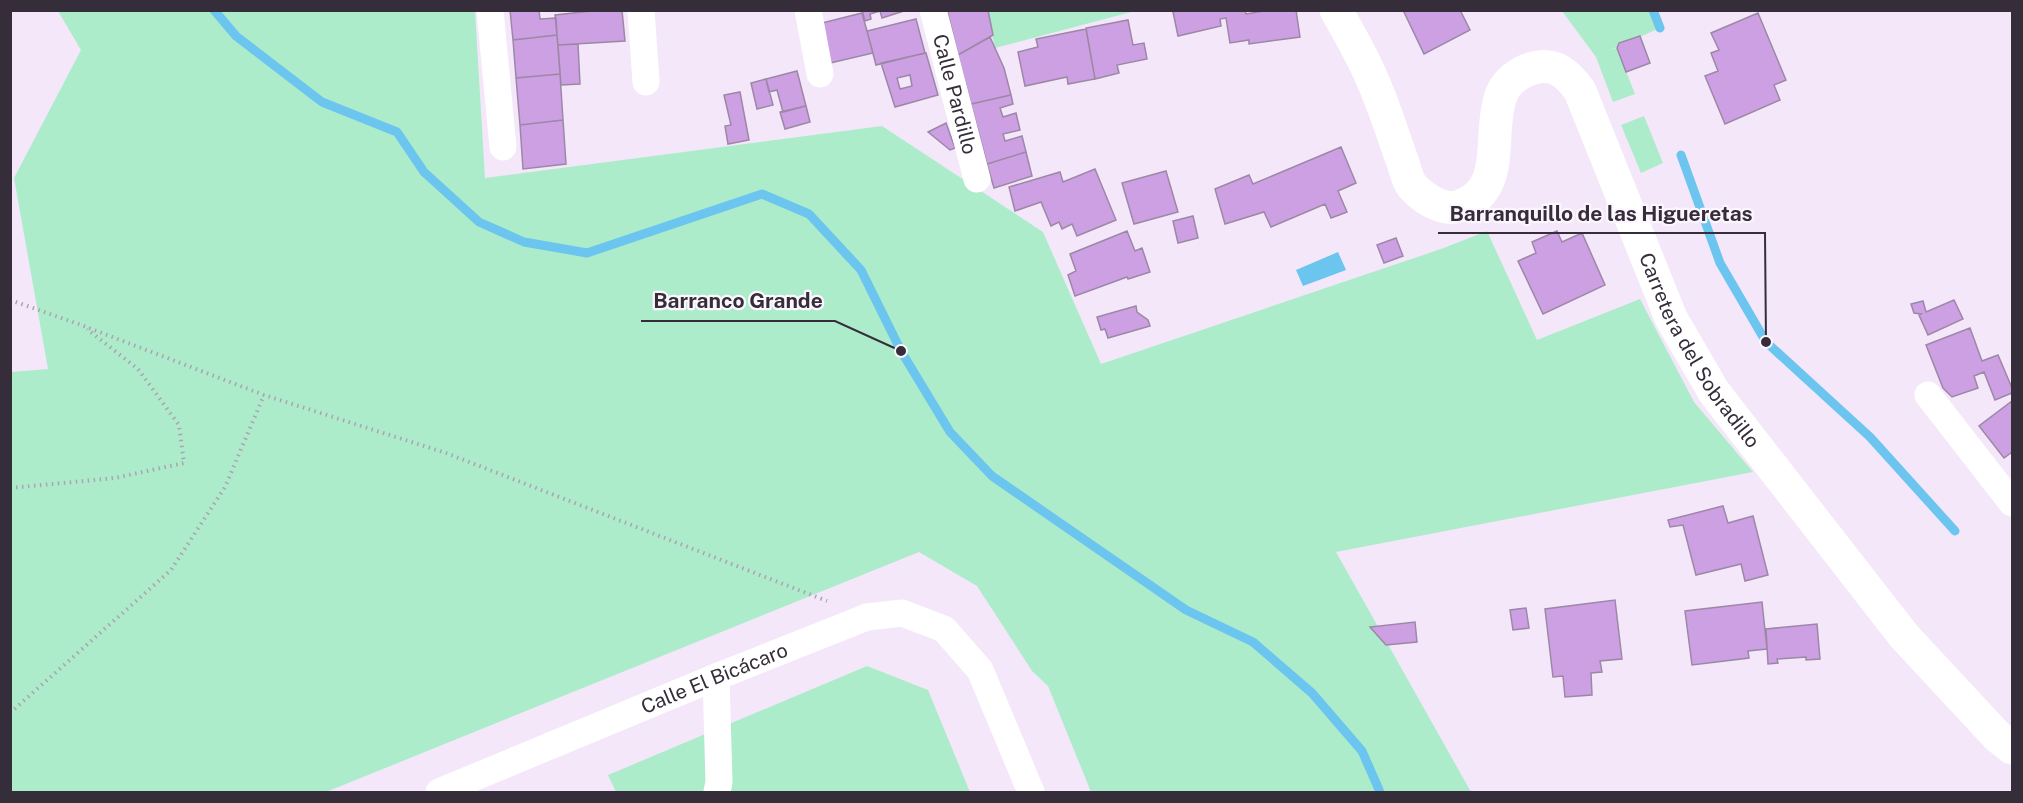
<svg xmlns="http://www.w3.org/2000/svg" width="2023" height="803" viewBox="0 0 2023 803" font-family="'Public Sans',sans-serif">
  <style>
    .green { fill: #adeccb }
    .water { fill: #6cc5ef }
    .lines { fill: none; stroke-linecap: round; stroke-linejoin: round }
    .stream { stroke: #6cc5ef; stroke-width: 9 }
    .building { fill: #cca0e2; stroke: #9c88a6; stroke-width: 1.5; fill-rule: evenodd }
    .path { stroke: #ada2b3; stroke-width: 4; stroke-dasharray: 1.5 4.5; stroke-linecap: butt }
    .street { stroke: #fff; stroke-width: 27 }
    .secondary { stroke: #fff; stroke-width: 33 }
    .labels { text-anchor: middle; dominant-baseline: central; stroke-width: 4.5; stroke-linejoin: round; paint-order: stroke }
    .street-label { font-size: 20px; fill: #352d3a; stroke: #fcf7fe }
    .leader { fill: none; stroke: #352d3a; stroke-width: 2 }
    .callout-dot { fill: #352d3a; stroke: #fcf7fe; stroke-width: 2 }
    .callout-label { font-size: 21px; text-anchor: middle; font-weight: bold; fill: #352d3a; stroke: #fcf7fe; stroke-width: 4.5; stroke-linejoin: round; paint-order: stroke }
  </style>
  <rect width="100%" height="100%" fill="#f4e7fa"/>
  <path class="green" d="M986 10 1135 11 995 48Z
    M58 11H475L485 178 882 126 1043 232 1101 364 1441 249 1487 231 1537 340 1640 299 1694 402 1753 472 1336 552 1471 792H1091L1048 686 1032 671 977 586 919 552 326 792H11V372L48 369 14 178 81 50Z
    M1562 11H1653L1660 28 1610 50 1617 48 1635 94 1613 102 1596 57Z
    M1644 116 1663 163 1641 173 1621 125Z
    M867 666 928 690 970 792H616L608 775Z"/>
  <path class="water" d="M1338 252 1346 270 1303 286 1296 270Z"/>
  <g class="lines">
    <path class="stream" d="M214 10 236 36 322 102 397 132 424 172 479 222 524 242 587 253 762 194 809 214 861 270 901 351 950 432 992 476 1186 610 1253 642 1312 693 1362 751 1380 792
      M1653 10 1660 28
      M1681 155 1720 263 1766 342 1870 437 1955 531"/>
  </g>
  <path class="building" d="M510 10H539L540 19 556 18 557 35 513 40Z
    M600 10H622L625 41 558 45 555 15Z
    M862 10H907L882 18 880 11 870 14 871 19 865 21Z
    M947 10H988L993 35 958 55Z
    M1179 10H1245L1246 14 1270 10H1296L1300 37 1249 44V40L1230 43 1226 18 1220 19 1221 26 1178 36 1173 12Z
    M1403 10H1460L1470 30 1424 54Z
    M862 13 873 53 830 63 822 23Z
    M1758 13 1786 80 1774 85 1780 100 1725 124 1705 76 1718 71 1711 53 1719 50 1711 33Z
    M916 19 925 53 876 65 867 31Z
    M1128 20 1133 45 1144 43 1147 59 1117 65 1119 73 1095 79 1086 28Z
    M1086 29 1095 79 1068 84 1067 77 1025 86 1018 52 1038 47 1036 39Z
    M557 35 560 74 516 78 513 40Z
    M1640 36 1650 63 1626 72 1617 48 1619 43Z
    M990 37 1004 68 1011 95 971 104 958 55Z
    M578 44 580 84 561 85 558 45Z
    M926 53 938 95 895 107 881 63ZM910 75 912 86 900 89 897 78Z
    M797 71 806 106 783 112 777 90 769 92 766 79Z
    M560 74 563 120 520 125 516 78Z
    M766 79 773 105 757 109 751 83Z
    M740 92 749 140 728 144 725 126 731 125 724 95Z
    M1011 95 1013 104 1000 108 1003 117 1016 113 1020 130 1003 134 1005 141 1022 136 1026 152 987 164 971 104Z
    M806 106 810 122 785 129 780 112Z
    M563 120 566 164 523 169 520 125Z
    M946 123 955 148 950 150 928 132Z
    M1341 147 1356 183 1338 191 1347 212 1331 218 1325 204 1271 227 1264 212 1225 224 1215 189 1249 175 1253 184Z
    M1026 152 1032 176 994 188 987 164Z
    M1095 169 1116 220 1077 236 1072 224 1062 229 1059 222 1051 226 1041 202 1015 211 1009 187 1060 172 1063 182Z
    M1166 171 1178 212 1134 224 1122 183Z
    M1193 216 1198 238 1178 243 1173 221Z
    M1127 231 1135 251 1142 248 1150 272 1128 279 1127 277 1075 296 1068 275 1076 271 1070 254Z
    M1557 231 1562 242 1582 233 1605 285 1543 314 1518 261 1536 253 1532 242Z
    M1396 238 1403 256 1384 263 1377 245Z
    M1954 300 1963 319 1928 335 1919 315 1921 314 1914 313 1911 304 1923 301 1926 312Z
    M1136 306 1137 312 1148 320 1150 326 1108 338 1105 329 1101 330 1097 317Z
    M1970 328 1982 361 1998 355 2012 388V393L1995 400 1984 372 1974 376 1978 388 1952 397 1943 388 1926 345Z
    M2012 401V452L2004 458 1979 426Z
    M1723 506 1728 523 1753 516 1768 575 1745 581 1741 564 1696 575 1683 525 1670 527 1668 520Z
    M1615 600 1622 659 1600 661 1602 672 1591 673 1592 695 1565 697 1563 676 1553 677 1545 609Z
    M1762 602 1767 649 1748 651 1749 658 1692 665 1685 611Z
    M1526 608 1529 628 1513 630 1510 610Z
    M1415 622 1417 642 1386 645 1370 627Z
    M1817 624 1820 659 1806 660V657L1777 659 1778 663 1768 664 1766 629Z"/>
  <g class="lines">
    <path class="path" d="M10 300 81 325 264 395 446 453 827 601
      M10 488 115 478 184 463 179 425 138 369 87 329
      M10 713 171 570 225 487 264 395"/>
    <g class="street">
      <path d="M490 10 503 147"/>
      <path d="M641 10 646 82"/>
      <path d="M808 10 820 74"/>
      <path id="s1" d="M933 10 977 179"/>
      <path d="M1928 395 2012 503"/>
      <path d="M716 677 719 782 717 792"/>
      <path id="s2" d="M439 792 716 677 867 617 902 613 944 629 980 670 1031 792"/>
    </g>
    <path class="secondary" id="s3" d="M1336 10C1349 33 1362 55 1372 79 1384 105 1392 133 1402 160 1405 168 1407 179 1412 186 1423 198 1443 212 1460 206 1507 191 1488 135 1500 99 1503 87 1512 78 1523 72 1548 60 1564 68 1580 91L1671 318 1714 392 1904 636 1997 736 2012 748"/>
  </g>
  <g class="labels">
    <g class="street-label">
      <text stroke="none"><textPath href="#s1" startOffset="87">Calle Pardillo</textPath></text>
      <text stroke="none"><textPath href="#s3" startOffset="759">Carretera del Sobradillo</textPath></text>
      <text stroke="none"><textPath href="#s2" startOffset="298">Calle El Bicácaro</textPath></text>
    </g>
  </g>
  <path class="leader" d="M1766 342L1765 233H1438M901 351L835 321H641"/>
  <g class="callout-dot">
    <circle cx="1766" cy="342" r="6"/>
    <circle cx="901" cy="351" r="6"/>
  </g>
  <g class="callout-label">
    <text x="1601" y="221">Barranquillo de las Higueretas</text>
    <text x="738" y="308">Barranco Grande</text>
  </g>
  <rect width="2023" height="803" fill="none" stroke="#352d3a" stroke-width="24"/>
</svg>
